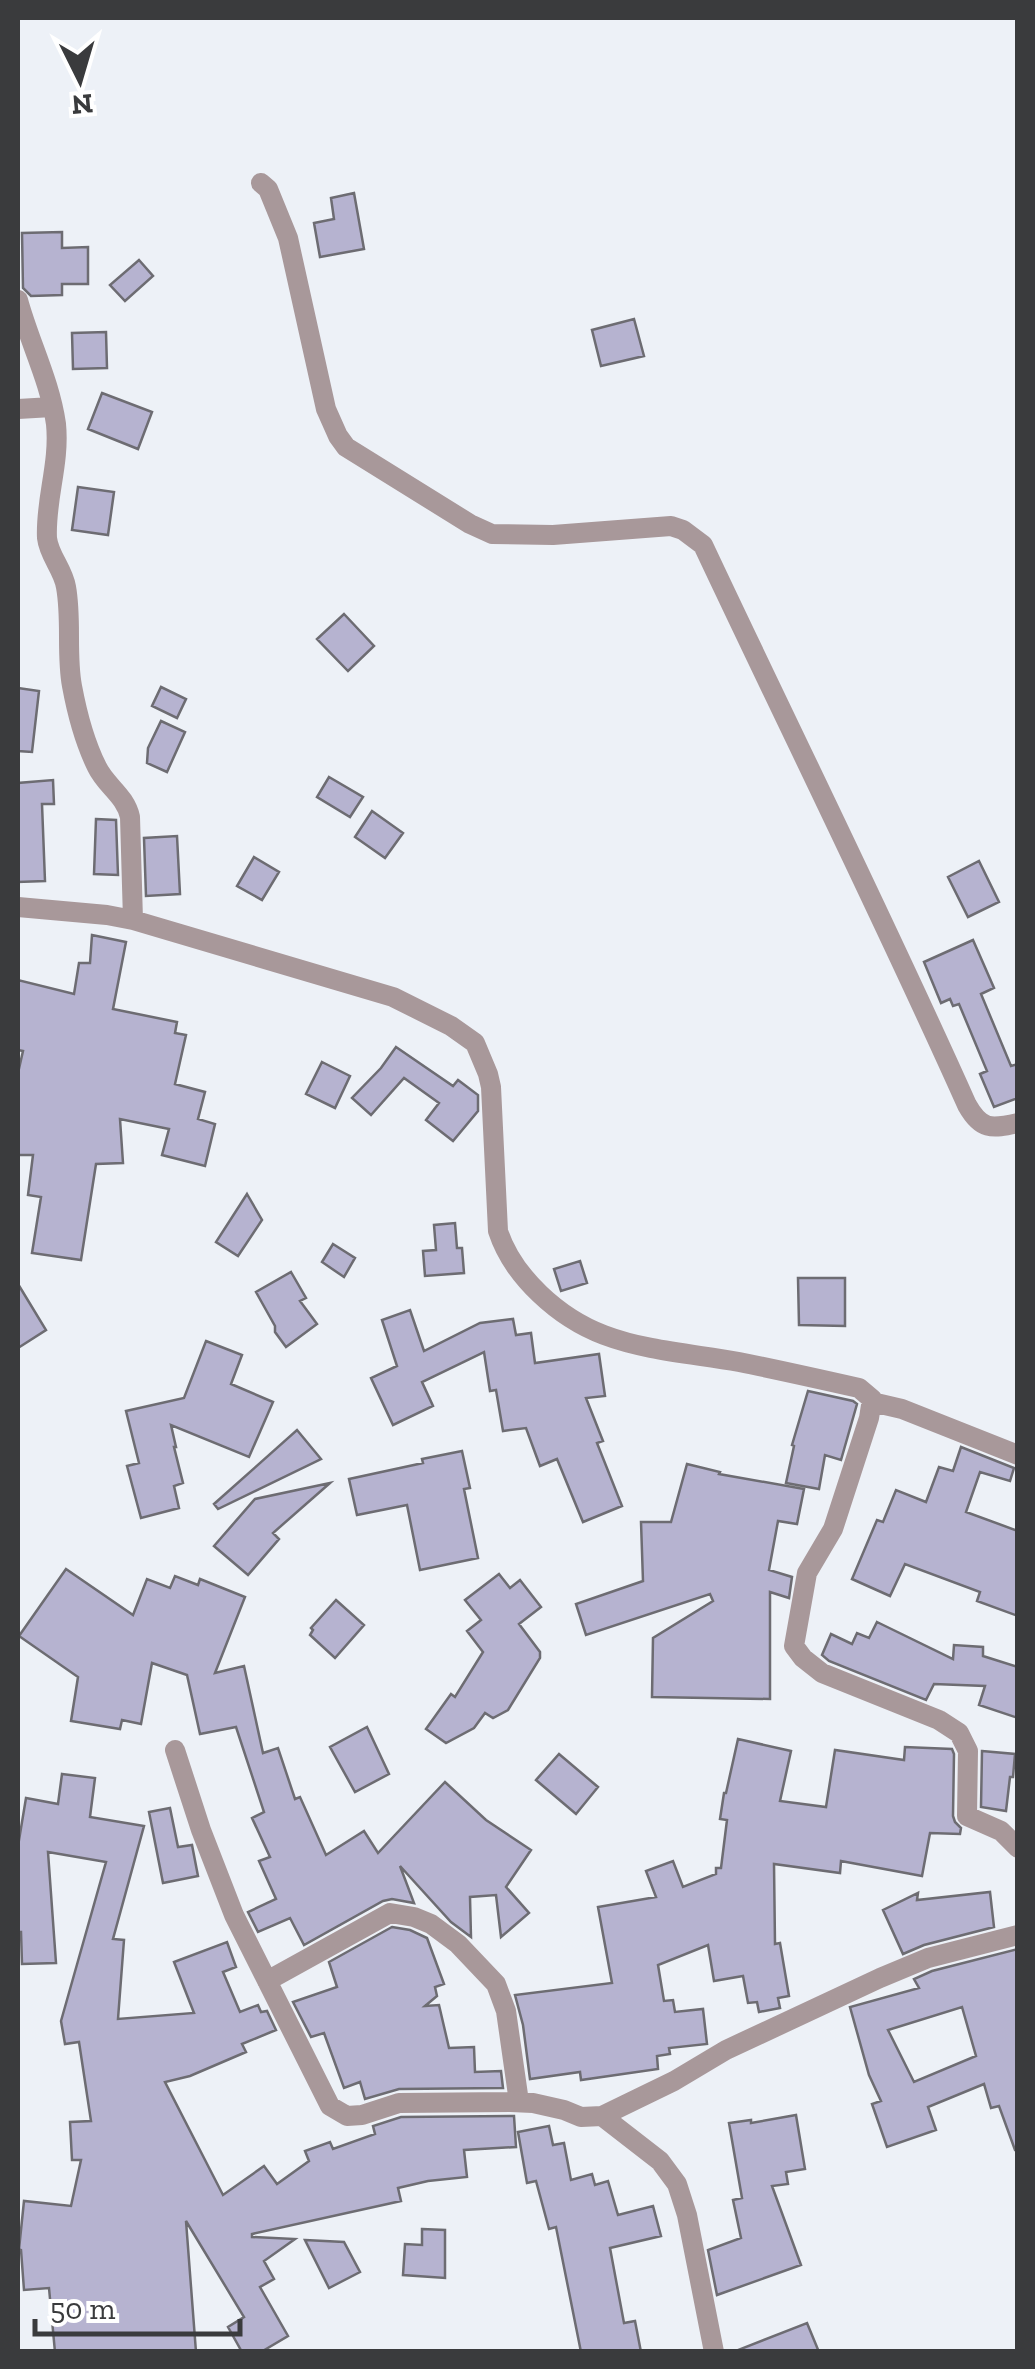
<svg xmlns="http://www.w3.org/2000/svg" width="1035" height="2369" viewBox="0 0 1035 2369" font-family="'Zilla Slab',serif">
  <style>
    .building { fill: #b6b3d0; stroke: #6d6c72; stroke-width: 2.5; fill-rule: evenodd }
    .lines { fill: none; stroke-linecap: round; stroke-linejoin: round }
    .minor { stroke: #a8989a; stroke-width: 20 }
  </style>
  <rect width="100%" height="100%" fill="#edf1f7"/>
  <path class="building" d="M354 193 364 249 320 257 314 223 334 219 331 198Z
    M62 232V248L88 247V284H62V295L31 296 23 288 22 233Z
    M139 260 153 276 125 301 110 285Z
    M634 319 644 356 601 366 592 330Z
    M106 332 107 368 73 369 72 333Z
    M102 393 152 412 138 449 88 429Z
    M78 487 114 492 108 535 72 530Z
    M344 614 374 646 348 671 317 639Z
    M161 687 186 699 177 718 152 706Z
    M18 688 39 691 32 752 18 751Z
    M161 721 185 732 167 772 147 763 148 748Z
    M329 777 363 797 350 817 317 797Z
    M53 780 54 804H42L45 881 18 882V783Z
    M372 811 403 833 385 858 355 837Z
    M96 819 116 820 118 875 94 874Z
    M177 836 180 894 146 896 144 838Z
    M254 857 279 872 262 900 237 886Z
    M979 861 999 902 968 917 948 877Z
    M92 935 126 942 113 1009 177 1022 175 1033 186 1035 175 1084 205 1092 198 1119 215 1124 205 1166 162 1155 169 1129 120 1119 123 1163 96 1164 81 1260 32 1253 41 1197 28 1195 33 1155H18V1073L23 1051 18 1050V980L74 994 79 963H90Z
    M973 940 994 988 981 994 1011 1066 1018 1064V1098L994 1107 980 1074 987 1071 959 1004 953 1006 950 999 941 1003 924 962Z
    M396 1047 453 1086 458 1080 478 1095V1111L453 1141 426 1120 439 1103 404 1078 371 1115 352 1098 381 1068Z
    M322 1062 350 1076 335 1108 306 1094Z
    M247 1194 262 1220 238 1256 216 1242Z
    M455 1223 457 1248H462L464 1273 425 1276 423 1251 436 1250 434 1225Z
    M333 1244 355 1258 344 1277 322 1262Z
    M580 1261 587 1283 561 1291 554 1269Z
    M291 1272 306 1298 300 1301 317 1324 286 1347 275 1332V1326L256 1292Z
    M798 1278H845V1326L799 1325Z
    M18 1284 46 1330 18 1348Z
    M410 1310 424 1351 480 1323 513 1319 516 1335 531 1333 535 1363 599 1354 605 1396 586 1398 603 1441 597 1443 622 1506 583 1522 557 1459 540 1466 526 1428 503 1431 496 1390 490 1391 484 1352 422 1382 433 1406 393 1425 371 1378 397 1366 382 1320Z
    M206 1341 242 1355 231 1384 273 1402 249 1457 171 1425 176 1447H174L183 1483 174 1486 179 1508 141 1518 127 1466 139 1463 126 1411 184 1398Z
    M808 1391 853 1401 857 1404 841 1460 825 1455 819 1489 786 1483 794 1446 792 1445Z
    M297 1430 321 1459 218 1509 214 1504Z
    M961 1447 1014 1468 1010 1481 980 1472 966 1512 1018 1531V1616L977 1601 980 1592 905 1564 890 1596 852 1579 877 1520 883 1522 896 1490 926 1502 939 1467 953 1471Z
    M462 1451 470 1488 464 1489 478 1558 420 1570 407 1505 357 1515 349 1479 423 1463 422 1459Z
    M687 1464 720 1472 719 1474 804 1489 797 1524 778 1521 769 1570 792 1577 789 1598 770 1592V1699L652 1697 653 1638 713 1601 710 1594 586 1635 576 1604 643 1581 641 1522H671Z
    M330 1483 273 1533 279 1539 248 1575 214 1546 255 1499Z
    M66 1569 133 1615 147 1579 170 1588 175 1576 198 1585 200 1579 245 1597 215 1673 244 1666 263 1753 278 1748 295 1799 300 1797 326 1855 364 1831 378 1853 445 1782 486 1820 531 1850 506 1887 529 1913 501 1937 496 1895 470 1897 471 1937 451 1922 400 1866 414 1903 392 1899 383 1901 304 1945 290 1918 258 1932 248 1912 276 1899 259 1861 270 1857 252 1818 264 1812 236 1727 200 1734 187 1675 152 1663 141 1724 122 1720 120 1729 71 1721 78 1677 19 1636Z
    M499 1574 510 1588 520 1580 541 1607 519 1624 540 1652V1658L508 1710 493 1718 485 1713 474 1728 446 1743 426 1729 451 1694 455 1697 483 1652 467 1631 481 1620 465 1600Z
    M336 1600 364 1625 335 1658 310 1635 313 1630 311 1628Z
    M877 1622 953 1659 954 1645 983 1647V1656L1018 1667V1718L979 1705 985 1686 934 1684 926 1700 829 1661 822 1655 831 1634 852 1644 857 1633 869 1638Z
    M367 1727 389 1774 355 1792 330 1747Z
    M738 1739 791 1751 780 1801 826 1807 835 1750 904 1760 905 1747 952 1749 954 1754 953 1816 955 1822 961 1828 960 1834 930 1833 922 1876 841 1861 840 1873 774 1864 775 1944 780 1943 789 1996 778 1998 780 2008 759 2012 757 2002 748 2003 743 1976 714 1981 708 1945 658 1965 664 2001 673 2000 675 2012 703 2009 707 2044 669 2048 670 2054 657 2056 658 2069 581 2080 580 2072 530 2079 523 2025 515 1995 612 1983 598 1907 656 1897 646 1871 673 1861 683 1887 716 1874V1868H721L727 1820 720 1819 724 1793H726Z
    M982 1751 1015 1754 1013 1777H1010L1006 1811 981 1807Z
    M559 1754 598 1787 576 1814 536 1780Z
    M62 1774 95 1778 90 1817 144 1826 113 1939 124 1940 118 2019 194 2013 174 1962 227 1942 236 1967 223 1972 240 2012 258 2005 261 2012 267 2011 276 2030 242 2044 246 2052 190 2076 165 2082 223 2195 264 2166 277 2184 309 2161 305 2151 330 2142 333 2149 375 2134 373 2126 401 2117 514 2116 516 2147 464 2150 467 2177 428 2181 398 2188 401 2201 252 2234V2237L295 2239 264 2261 274 2279 260 2287 288 2336 261 2352H242L228 2327 244 2317 186 2221 196 2352H55L49 2288 24 2290 21 2250 19 2249 24 2201 71 2206 81 2160H72L70 2122 91 2121 79 2042 65 2044 61 2021 106 1862 48 1852 56 1963 22 1964 21 1932H18V1846L26 1798 58 1804Z
    M170 1808 178 1847 192 1845 198 1876 163 1883 149 1812Z
    M990 1892 994 1927 924 1945 903 1954 883 1910 918 1893 917 1900Z
    M392 1927 410 1930 427 1938 444 1984 435 1987 437 1996 425 2006 439 2005 449 2048 474 2047 475 2072 501 2071 503 2088 399 2089 365 2099 360 2082 344 2088 324 2033 311 2037 293 2002 337 1987 329 1962Z
    M1018 1949V2150H1015L999 2106 991 2108 984 2084 928 2107 936 2130 887 2147 872 2104 881 2101 869 2075 850 2007 919 1988 914 1979 932 1971ZM962 2007 976 2056 914 2082 888 2030Z
    M796 2115 805 2169 786 2172 788 2184 772 2186 801 2265 717 2295 708 2250 741 2238 733 2200 742 2198 729 2123 751 2120V2123Z
    M549 2126 553 2145 564 2143 571 2180 592 2174 595 2185 608 2181 618 2215 653 2206 661 2236 610 2248 624 2323 635 2321 641 2352H581L556 2227 549 2229 536 2181 527 2183 518 2132Z
    M422 2229 445 2230V2278L403 2275 405 2244 422 2245Z
    M305 2240 344 2242 360 2272 329 2288Z
    M807 2323 819 2352H738V2350Z"/>
  <g class="lines">
    <path class="minor" d="M261 183 268 189 288 238 326 409 338 436 346 447 470 524 492 534 553 535 671 526 683 530 703 545C791 732 883 917 967 1105 981 1130 991 1129 1018 1123
      M18 300C29 341 50 381 56 424 60 464 45 500 47 538 49 556 63 569 66 587 72 620 66 654 72 686 77 713 85 743 97 767 106 786 125 795 130 817L133 920
      M18 409 52 407
      M18 907 107 915 133 920 393 997 451 1026 475 1043 488 1074 491 1087 498 1231C513 1277 559 1318 604 1335 646 1351 695 1354 739 1362 779 1370 819 1379 859 1388L872 1399 869 1418 833 1529 807 1573 794 1646 803 1658 822 1673 939 1720 959 1733 968 1751 967 1816 1001 1831 1018 1848
      M872 1402 902 1409 1018 1455
      M175 1750 201 1830 234 1915 330 2106 347 2116 362 2115 399 2103 511 2102 533 2103 564 2110 581 2117 602 2116 674 2081 726 2050 880 1978 928 1958 1018 1935
      M267 1981 390 1913 414 1917 431 1924 458 1944 496 1984 506 2011 519 2102
      M602 2116 660 2161 677 2184 687 2215 714 2352"/>
  </g>
  <rect width="1035" height="2369" fill="none" stroke="#3a3b3d" stroke-width="40"/>
  <g transform="translate(80 80) rotate(175)" stroke="#ffffff" stroke-width="8" paint-order="stroke">
  <path d="M0-8L18 38L0 25L-18 38Z" fill="#3a3b3d"/>
  <text y="-15" font-size="28" font-weight="bold" text-anchor="middle" fill="#3a3b3d">N</text>
  </g>
  <path d="M35 2319v15h205v-15" fill="none" stroke="#3a3b3d" stroke-width="5"/>
  <text x="50" y="2319" font-size="30" fill="#3a3b3d" stroke="#ffffff" stroke-width="8" paint-order="stroke">50 m</text>
</svg>
